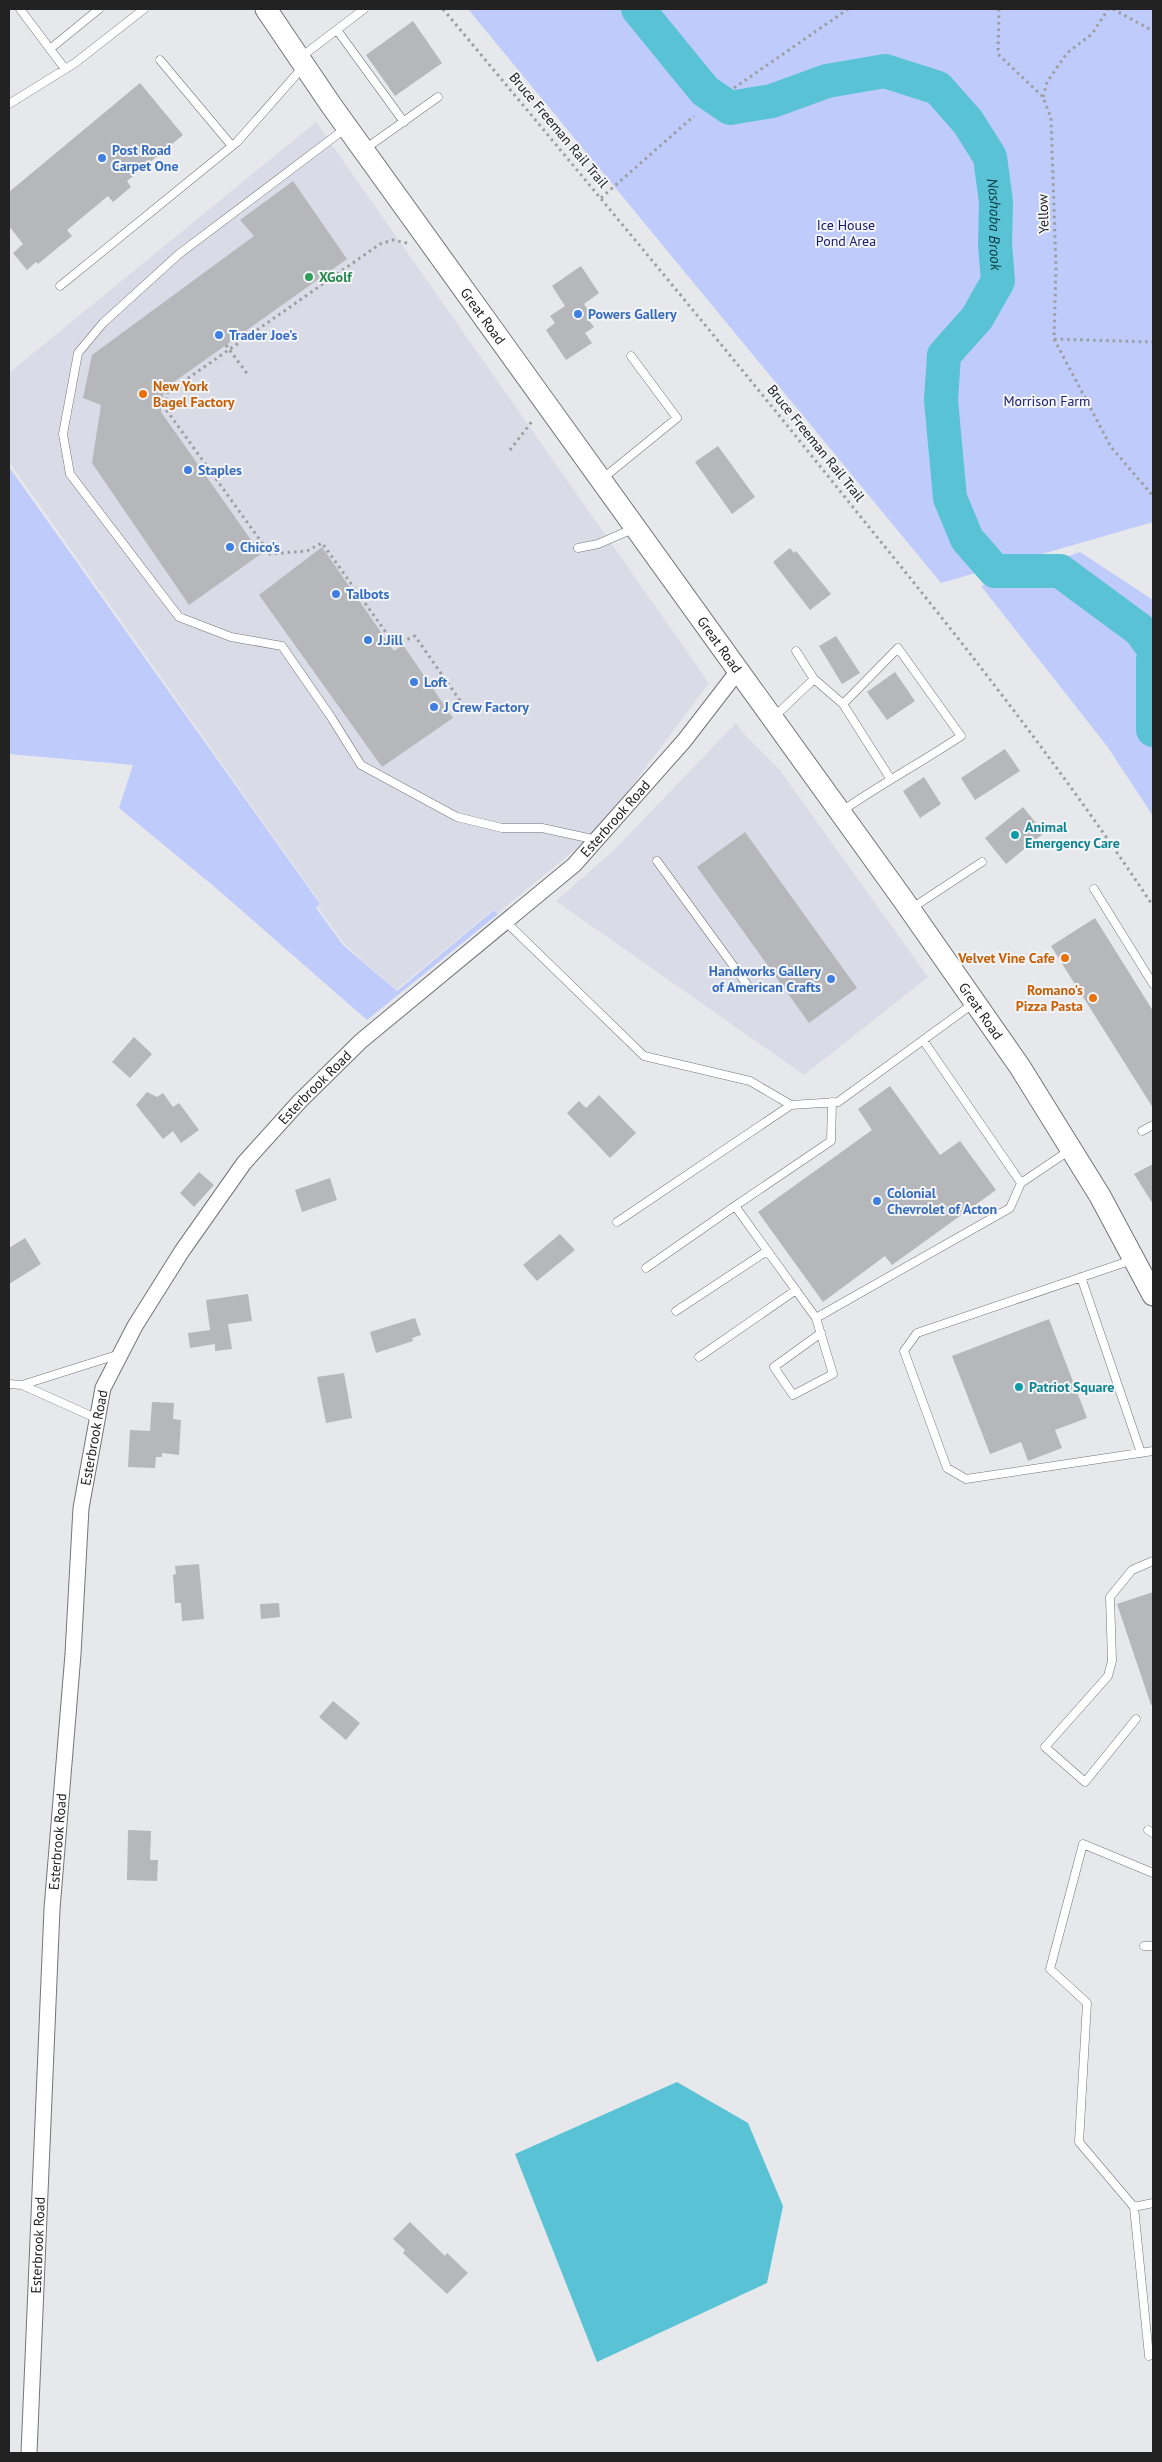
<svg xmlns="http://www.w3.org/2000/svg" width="1162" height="2462" viewBox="0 0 1162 2462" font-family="'PT Sans',sans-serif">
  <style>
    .built { fill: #d9dce6 }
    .green { fill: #becbfb }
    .water { fill: #59c3d5 }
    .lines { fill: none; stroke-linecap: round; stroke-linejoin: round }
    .river { stroke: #59c3d5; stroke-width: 34 }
    .building { fill: #b6b7ba }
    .lane-casing { stroke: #747577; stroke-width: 9 }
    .street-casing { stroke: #747577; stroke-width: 17 }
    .secondary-casing { stroke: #747577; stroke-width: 23 }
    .path { stroke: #9d9ea0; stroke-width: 3; stroke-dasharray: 2.5 4; stroke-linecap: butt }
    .lane { stroke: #fff; stroke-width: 8 }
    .street { stroke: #fff; stroke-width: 15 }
    .secondary { stroke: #fff; stroke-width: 21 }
    .shop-dot { fill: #3f7fe0; stroke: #f4f5f8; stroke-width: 2 }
    .leisure-dot { fill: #2e9e5b; stroke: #f4f5f8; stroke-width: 2 }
    .food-dot { fill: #e8710a; stroke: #f4f5f8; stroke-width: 2 }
    .culture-dot { fill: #0f9aa8; stroke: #f4f5f8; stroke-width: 2 }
    .labels { text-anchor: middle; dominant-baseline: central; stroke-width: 4; stroke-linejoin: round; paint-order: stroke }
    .street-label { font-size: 14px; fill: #222223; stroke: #f4f5f8 }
    .shop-label { font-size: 14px; font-weight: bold; fill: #366cbe; stroke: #f4f5f8; text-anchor: start }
    .park-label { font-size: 14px; fill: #1c206d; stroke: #f4f5f8 }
    .leisure-label { font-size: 14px; font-weight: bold; fill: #27864d; stroke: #f4f5f8; text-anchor: start }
    .food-label { font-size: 14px; font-weight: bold; fill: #c56008; stroke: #f4f5f8; text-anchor: end }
    .culture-label { font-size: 14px; font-weight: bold; fill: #0d838f; stroke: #f4f5f8; text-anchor: start }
    .water-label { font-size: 15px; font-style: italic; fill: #063a41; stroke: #f4f5f8 }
  </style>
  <rect width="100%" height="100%" fill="#e7e8eb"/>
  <path class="built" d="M316 122 709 683 599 830 498 913 494 909 396 990 344 944 318 908 321 904 9 462V373Z
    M736 723 746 736 779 769 928 977 804 1075 556 901 613 851Z"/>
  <path class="green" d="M468 9H1153V522L941 583Z
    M9 467 320 904 316 908 343 945 397 991 494 910 498 914 367 1020 216 888 119 808 133 765 9 754Z
    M1080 552 1153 600V816L1107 746 981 586Z"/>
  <path class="water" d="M677 2082 748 2123 783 2206 767 2283 597 2362 515 2154Z"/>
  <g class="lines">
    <g class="river">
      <path id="s1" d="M638 9 705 91 730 108 772 101 827 81 885 71 938 88 968 122 990 157 996 202 995 244 998 281 977 318 944 355 941 400 950 498 967 539 995 571H1060L1140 630 1153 648"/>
      <path d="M1153 660V730"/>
    </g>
  </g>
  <path class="building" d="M413 21 442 63 395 96 366 55Z
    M140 83 183 135 127 181 131 187 113 202 108 196 67 230 72 236 38 264 36 262 27 270 13 253 23 244 9 226V192Z
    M293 181 347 259 164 389 161 412 261 554 189 605 92 463 101 405 83 398 92 355 254 236 240 220Z
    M581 266 599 293 584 304 592 316 588 319 594 327 585 333 592 343 566 360 546 330 555 323 550 316 565 306 552 286Z
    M718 446 755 497 732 514 695 462Z
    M322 547 394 651 403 645 453 718 382 767 259 595Z
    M790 548 794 553 796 551 831 594 810 610 773 562Z
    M836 636 860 673 842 684 819 646Z
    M895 672 915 701 887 720 867 692Z
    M1005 749 1020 771 975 800 961 778Z
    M924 777 941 804 920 818 903 791Z
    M1023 807 1044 833 1006 864 985 838Z
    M745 832 857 988 809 1023 697 867Z
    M1095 918 1153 1011V1108L1051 946Z
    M134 1037 152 1054 130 1078 112 1062Z
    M890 1086 940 1155 960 1141 996 1190 892 1265 885 1256 823 1302 758 1212 872 1130 858 1109Z
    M147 1092 157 1097 163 1093 173 1107 179 1103 199 1130 181 1143 173 1131 163 1139 136 1105Z
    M599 1095 636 1133 610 1158 567 1113 579 1101 586 1108Z
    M1153 1164V1204L1134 1174Z
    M199 1172 214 1185 194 1207 180 1193Z
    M330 1178 337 1200 302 1212 295 1190Z
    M560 1234 575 1250 537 1281 523 1265Z
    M25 1238 41 1264 9 1284V1248Z
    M248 1294 252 1321 228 1324 232 1349 215 1351V1344L190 1348 188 1333 210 1330 206 1300Z
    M415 1318 421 1335 412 1338 413 1341 376 1353 370 1332Z
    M1049 1319 1087 1418 1055 1430 1062 1448 1028 1461 1021 1442 990 1454 952 1356Z
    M344 1373 352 1418 326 1423 317 1377Z
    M152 1402 174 1403 173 1419 181 1420 179 1455 162 1453V1457H156L155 1468 128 1467 130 1430 150 1431Z
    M199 1564 204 1619 182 1621 181 1603H175L173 1575 176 1574 175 1566Z
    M1153 1592V1705H1151L1117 1604Z
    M279 1603 280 1617 261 1619 260 1604Z
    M333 1701 360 1723 346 1740 319 1717Z
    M128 1830 151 1831 150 1860H158L157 1881 127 1880Z
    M410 2222 445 2256 447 2253 468 2273 447 2294 403 2253 405 2250 393 2239Z"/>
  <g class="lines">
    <defs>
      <path id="lane" d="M20 9 50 49
        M337 30 404 122
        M301 57 364 9
        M160 60 232 146
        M65 69 50 49 99 9
        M9 104 75 63 144 9
        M346 128 179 254 103 323 78 353 63 434 70 474 179 617 231 637 282 646 331 717 361 765 457 817 502 828H542L597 840
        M365 149 438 97
        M60 286 237 142 303 67
        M602 479 677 418 631 356
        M578 548 598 544 635 528
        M796 651 814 679 843 704 890 778
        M774 717 814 679
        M842 811C881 784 922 762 961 736L898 648 843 704
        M657 861 748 986
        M1094 889 1153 984
        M912 908 982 862
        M505 921 644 1056 750 1081 791 1105 838 1102 974 1003
        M923 1040 1021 1183 1070 1150
        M832 1102 831 1141 735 1206 816 1318 1010 1208 1021 1183
        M1142 1131 1153 1125
        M617 1222 791 1105
        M1132 1260 917 1333 904 1351 947 1468 966 1479 1153 1451
        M646 1268 735 1206
        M1081 1277 1141 1453
        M676 1311 767 1251
        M816 1318 833 1374 793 1395 774 1367 821 1333
        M699 1357 796 1290
        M9 1384 22 1385 98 1419
        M22 1385 120 1354
        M1136 1719 1085 1782 1045 1747 1108 1676 1112 1661 1110 1597 1132 1570 1153 1561
        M1148 1830 1153 1833
        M1144 1946H1153
        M1134 2207 1153 2203
        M1149 2356 1134 2207 1079 2142 1087 2003 1050 1969 1083 1844 1153 1873"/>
      <g id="street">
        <path id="s2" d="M29 2453 52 1909 73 1654 81 1508 103 1388 135 1326 182 1251 244 1163 300 1101 361 1041 574 865 684 741 738 671"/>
      </g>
      <g id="secondary">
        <path id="s3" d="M266 9 331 105 902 898 1020 1067 1100 1196 1153 1295"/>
      </g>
    </defs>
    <use href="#lane" class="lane-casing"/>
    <use href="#street" class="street-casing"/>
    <use href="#secondary" class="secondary-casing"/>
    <path class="path" d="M443 9C582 176 721 342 856 511 960 639 1062 768 1153 906
      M999 9 998 54 1043 97 1051 118 1056 267 1054 339 1153 342
      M1113 9 1153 31
      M734 88 848 9
      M1043 97 1047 82 1067 53 1092 34 1108 9
      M601 198 694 116
      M407 243 393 240 380 244 167 393 165 408 270 554 307 551 322 543 395 645 415 636 468 712
      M1054 339 1111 447 1153 496
      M226 345 248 375
      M510 450 533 420"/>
    <use href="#lane" class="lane"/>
    <use href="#street" class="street"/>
    <use href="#secondary" class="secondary"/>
  </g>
  <g class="shop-dot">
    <circle cx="102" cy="158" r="5"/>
    <circle cx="578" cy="314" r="5"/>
    <circle cx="219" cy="335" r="5"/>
    <circle cx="188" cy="470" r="5"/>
    <circle cx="230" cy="547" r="5"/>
    <circle cx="336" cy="594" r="5"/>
    <circle cx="368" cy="640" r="5"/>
    <circle cx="414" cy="682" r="5"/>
    <circle cx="434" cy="707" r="5"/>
    <circle cx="831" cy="979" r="5"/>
    <circle cx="877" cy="1201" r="5"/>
  </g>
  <circle class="leisure-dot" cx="309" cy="277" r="5"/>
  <g class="food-dot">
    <circle cx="143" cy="394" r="5"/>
    <circle cx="1065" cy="958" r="5"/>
    <circle cx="1093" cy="998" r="5"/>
  </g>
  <g class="culture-dot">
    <circle cx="1015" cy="835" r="5"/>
    <circle cx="1019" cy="1387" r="5"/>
  </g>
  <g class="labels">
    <g class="street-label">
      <text transform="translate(559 130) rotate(50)">Bruce Freeman Rail Trail</text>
      <text transform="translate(1043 214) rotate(-92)">Yellow</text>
      <text stroke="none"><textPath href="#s3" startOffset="376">Great Road</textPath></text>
      <text transform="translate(816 443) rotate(51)">Bruce Freeman Rail Trail</text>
      <text stroke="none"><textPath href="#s3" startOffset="781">Great Road</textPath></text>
      <text stroke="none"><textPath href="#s2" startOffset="1842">Esterbrook Road</textPath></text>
      <text stroke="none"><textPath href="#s3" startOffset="1231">Great Road</textPath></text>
      <text stroke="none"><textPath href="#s2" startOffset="1438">Esterbrook Road</textPath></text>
      <text stroke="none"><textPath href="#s2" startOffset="1018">Esterbrook Road</textPath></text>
      <text stroke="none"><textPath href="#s2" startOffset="612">Esterbrook Road</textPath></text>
      <text stroke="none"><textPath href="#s2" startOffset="208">Esterbrook Road</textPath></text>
    </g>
    <g class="shop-label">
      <text x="112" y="150">Post Road<tspan x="112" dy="16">Carpet One</tspan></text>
      <text x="588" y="314">Powers Gallery</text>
      <text x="229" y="335">Trader Joe's</text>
      <text x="198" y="470">Staples</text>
      <text x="240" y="547">Chico's</text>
      <text x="346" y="594">Talbots</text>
      <text x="378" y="640">J.Jill</text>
      <text x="424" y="682">Loft</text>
      <text x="444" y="707">J Crew Factory</text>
      <text x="821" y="971" text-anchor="end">Handworks Gallery<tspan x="821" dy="16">of American Crafts</tspan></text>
      <text x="887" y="1193">Colonial<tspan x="887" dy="16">Chevrolet of Acton</tspan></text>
    </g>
    <g class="park-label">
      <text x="846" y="225">Ice House<tspan x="846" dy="16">Pond Area</tspan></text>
      <text x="1047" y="401">Morrison Farm</text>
    </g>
    <g class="leisure-label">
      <text x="319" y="277">XGolf</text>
    </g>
    <g class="food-label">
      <text x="153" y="386" text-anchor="start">New York<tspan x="153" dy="16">Bagel Factory</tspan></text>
      <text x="1055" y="958">Velvet Vine Cafe</text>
      <text x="1083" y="990">Romano's<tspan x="1083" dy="16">Pizza Pasta</tspan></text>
    </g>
    <g class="culture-label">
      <text x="1025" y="827">Animal<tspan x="1025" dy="16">Emergency Care</tspan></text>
      <text x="1029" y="1387">Patriot Square</text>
    </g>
    <g class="water-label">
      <text stroke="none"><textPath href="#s1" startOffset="506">Nashoba Brook</textPath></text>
    </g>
  </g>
  <rect width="1162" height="2462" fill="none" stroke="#222223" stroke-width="20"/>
</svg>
